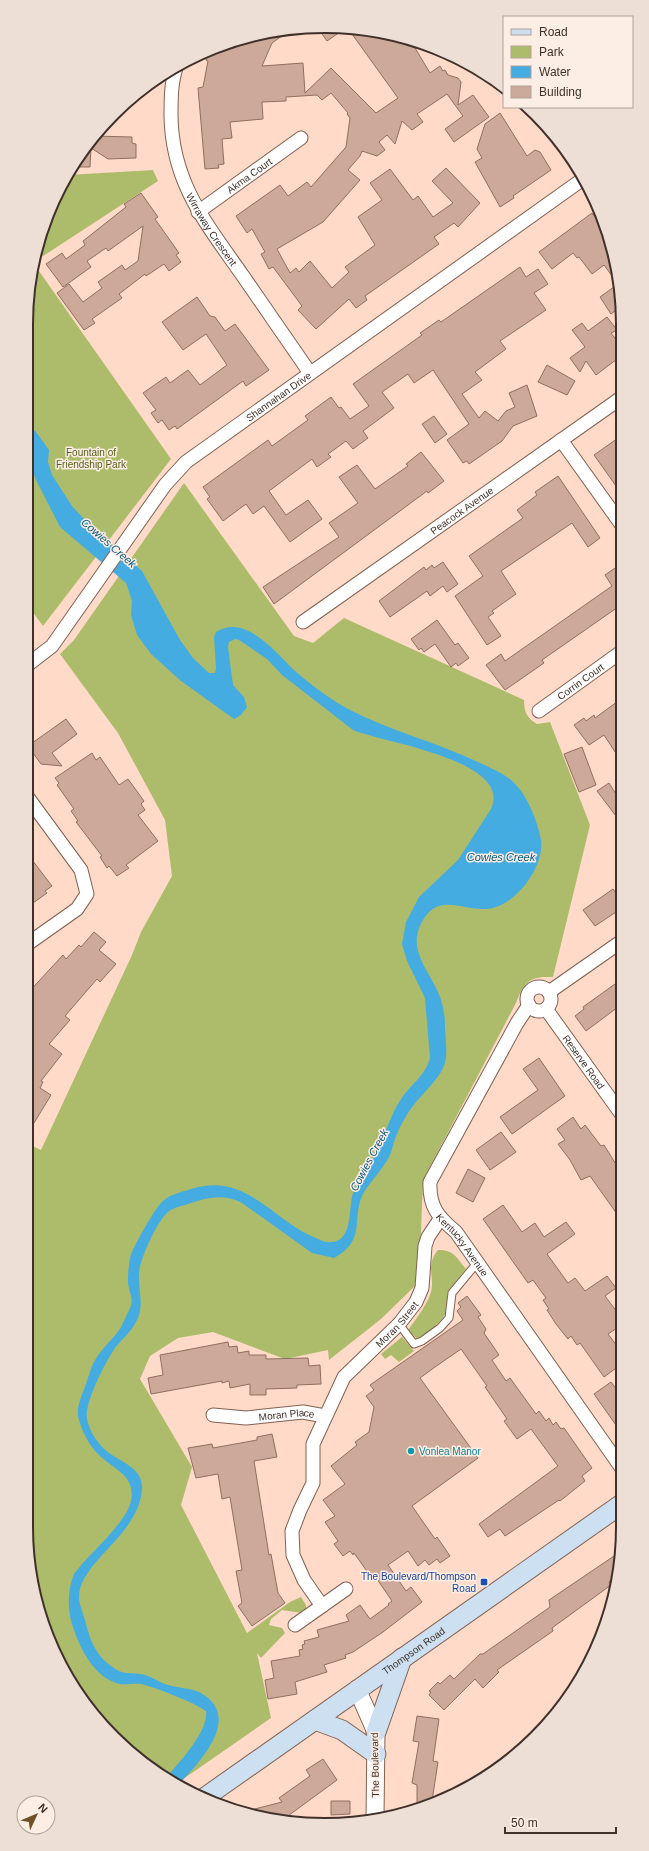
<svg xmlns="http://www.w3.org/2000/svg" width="649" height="1851" viewBox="0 0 649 1851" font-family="Arial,sans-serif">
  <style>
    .built { fill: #f9ceb8 }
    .green { fill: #adbc6b }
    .water { fill: #45ace1 }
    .building { fill: #cca998; stroke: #906f5f }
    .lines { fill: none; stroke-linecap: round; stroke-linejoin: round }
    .service-casing { stroke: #806151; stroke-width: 9 }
    .minor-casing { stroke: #806151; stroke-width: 15 }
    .tertiary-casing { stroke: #806151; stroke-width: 19 }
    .secondary-casing { stroke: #806151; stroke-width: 21 }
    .service { stroke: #fff; stroke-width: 7 }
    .minor { stroke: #fff; stroke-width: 13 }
    .tertiary { stroke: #fff; stroke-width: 17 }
    .secondary { stroke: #cce0f2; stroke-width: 19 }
    .culture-dot { fill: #0f9aa8; stroke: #fcede5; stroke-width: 1.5 }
    .transit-dot { fill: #1a4fb4; stroke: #fcede5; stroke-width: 1.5 }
    .labels { text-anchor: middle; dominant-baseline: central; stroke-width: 3; stroke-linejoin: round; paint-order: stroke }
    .street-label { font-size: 10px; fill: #3f312a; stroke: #fcede5 }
    .park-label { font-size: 10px; fill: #545e1a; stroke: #fcede5 }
    .culture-label { font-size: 10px; fill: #0d838f; stroke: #fcede5; text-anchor: start }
    .transit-label { font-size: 10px; fill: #164399; stroke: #fcede5; text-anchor: end }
    .water-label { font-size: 11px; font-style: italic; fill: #04597d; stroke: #fcede5 }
    .rim { fill: none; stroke: #3f312a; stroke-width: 2 }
  </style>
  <rect width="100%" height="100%" fill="#ffdac8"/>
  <path class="built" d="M26 1460 35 1595 32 1585 26 1527Z
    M53 1647 102 1721 101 1724 100 1723Z"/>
  <path class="green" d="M153 170 158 181 34 262C38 232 52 201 68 175Z
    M34 264 171 459 43 626 26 603V325Z
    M184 483 294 636 313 643 344 618 524 700C524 712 527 718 537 724L550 722 590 825 553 977C530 976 524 981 516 1003L423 1180 419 1282 381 1319 329 1360 328 1350 285 1359 213 1332 178 1338 150 1356 140 1379 192 1467 181 1505 247 1633 290 1602 301 1597 306 1605V1610L302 1613 282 1610 271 1619 269 1625 282 1628 285 1633 261 1658 257 1653 271 1718 176 1784 143 1763 101 1724 102 1721 48 1639 36 1599 26 1442V1179L30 1171 26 1169V1143L41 1150 132 955 141 932 172 876 165 820 118 733 60 654 74 640Z
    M438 1250C454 1250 456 1257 466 1269L448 1291 446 1313 442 1319 426 1335 417 1339 408 1330C416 1319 427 1305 431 1292 435 1276 425 1266 438 1250Z
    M402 1337 414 1351 399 1362 391 1355 385 1359 381 1354Z"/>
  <path class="water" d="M26 423 36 432 49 450 48 462 52 475 72 506 84 519 142 571 180 640 193 658 209 673H215L216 668 214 637 216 632C246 613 276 653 295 671 311 685 331 700 350 710 391 731 436 742 478 762 493 769 508 775 518 787 529 800 538 823 541 840 545 867 514 908 486 909 459 910 436 891 420 926 408 952 432 974 440 997 443 1006 445 1015 445 1025 445 1038 449 1056 443 1068 436 1083 417 1098 408 1113 403 1121 398 1130 395 1139 393 1145 392 1151 389 1157 382 1170 372 1180 364 1192 350 1217 368 1240 334 1258L312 1253 242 1203C224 1194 209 1197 191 1203 183 1206 174 1207 168 1212 157 1221 139 1261 139 1274 138 1291 145 1306 136 1322 131 1332 122 1339 115 1348 106 1361 84 1403 87 1419 89 1431 99 1446 109 1453 123 1463 144 1469 142 1490 138 1536 80 1561 79 1597 79 1604 83 1613 85 1620 91 1643 96 1657 117 1670 125 1675 137 1672 145 1675 153 1677 160 1683 168 1685 178 1688 190 1688 199 1692 245 1716 199 1763 178 1785L166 1778C179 1762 209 1731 206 1711 195 1703 155 1687 141 1684 134 1683 126 1685 120 1684 96 1679 81 1651 74 1630 67 1613 67 1591 74 1574 89 1553 126 1524 131 1501 136 1476 115 1470 100 1456 89 1446 81 1430 78 1416 77 1407 80 1400 83 1392 87 1382 89 1373 93 1364 100 1349 113 1340 121 1327 124 1321 127 1314 130 1308 135 1299 127 1289 128 1279 128 1272 129 1261 131 1254 137 1241 152 1213 161 1203 168 1195 181 1192 191 1189 244 1172 269 1216 311 1236 317 1238 324 1243 331 1242 352 1242 349 1210 352 1197 353 1191 356 1186 359 1181 364 1170 372 1160 378 1148 386 1132 391 1114 401 1099 410 1085 426 1075 430 1058L425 998 407 961 402 944 406 922 419 897 458 860 491 809C514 760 380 742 353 730L282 675 267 659 239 640 235 639 229 642 228 647 233 685 244 697 247 707 241 715 234 719 181 681 151 654 137 635 131 615 132 601 126 583 60 527 36 480 26 452Z"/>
  <path class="building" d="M328 27H347L327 41 318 28Z
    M347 27 400 36 408 46 412 43 430 73 440 66 443 71 445 70 448 75 458 78 461 82 458 105 473 95 489 117 454 142 445 129 463 116 447 94 417 114 423 122 412 130 402 121 395 144 387 135 379 142 385 150 377 156 362 151 360 156 348 170 360 180 323 222 277 249 290 273 296 268 299 272 310 261 332 288 349 272 345 267 375 245 358 217 382 200 370 183 390 169 413 200 418 196 433 217 453 203 432 181 446 168 480 203 458 227 454 223 434 237 439 244 365 296 367 300 356 308 349 299 316 329 298 310 302 306 273 267 269 269 261 254 265 252 252 229 247 233 236 216 280 185 288 196 307 182 311 187 346 147 350 118 347 114 348 113 331 93 322 100 317 95 286 97V101L262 102 263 119 230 122 232 138 222 139 224 164 218 165 219 168 205 169 198 88 203 87 208 61 206 60 207 51 228 42 293 28 272 43 262 66 303 63 305 93 331 68 376 113 398 98Z
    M500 113 527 156 535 150 540 152 551 170 513 196 514 198 500 207 475 162 482 158 477 149 485 124Z
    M94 136 132 137V143L136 144V158L108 159 91 148 90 167H73L88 143Z
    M141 193 158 217 155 219 179 253 176 255 181 262 169 271 164 264 146 276 145 274 119 294 122 298 92 319 95 323 84 330 57 293 69 284 83 302 102 288 98 282 122 265 125 270 138 261 143 226 108 251 106 248 87 261 91 267 63 287 46 264 62 253 66 259 85 245 83 241 126 207 124 204Z
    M592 213 603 228 620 285V307L611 314 600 297 618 284 604 265 592 274 579 257 577 258 573 253 552 269 539 252Z
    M520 267 526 277 538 269 548 284 534 293 546 310 500 341 506 349 475 372 482 380 462 394 479 418 485 411 498 421 506 411 515 407 509 393 527 385 537 416 513 426 502 441 469 464 467 461 463 463 447 440 469 424 433 370 414 383 408 374 382 392 394 408 363 431 368 438 353 449 346 441 328 454 331 457 317 467 312 459 269 491 286 515 308 500 322 519 290 542 264 506 253 514 246 504 223 521 207 499 210 497 203 487 268 440 272 446 308 420 305 416 331 397 339 408 341 407 350 419 369 406 353 384 422 335 420 333 439 320 441 322Z
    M197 297 210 316 215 317 225 331 235 324 269 370 246 386 243 381 177 429 175 426 169 430 162 420 158 423 151 413 156 410 143 393 166 377 170 383 188 370 200 385 227 365 206 334 183 350 162 322Z
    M607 317 617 330 611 333 621 346V356L596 375 586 361 580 372 570 358 585 347 572 330 582 323 588 331Z
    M547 365 575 381 567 395 538 382Z
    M434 416 447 434 435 443 422 424Z
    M621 436V493L594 455Z
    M421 452 444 481 428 493 427 491 274 604 263 587 339 537 329 523 358 503 339 477 357 465 375 489 408 466 406 464Z
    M558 476 600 538 588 547 572 523 501 571 516 594 492 611 494 613 488 617 501 636 487 645 455 596 483 576 469 556 523 518 517 510 537 495 535 492Z
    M443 562 458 584 447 592 443 586 430 596 427 591 390 617 379 601 424 567 426 570 432 565 434 568Z
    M621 564V605L542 660 544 663 505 690 486 665 501 654 505 661 612 586 605 575Z
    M437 620 455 645 458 643 469 658 458 666 456 663 451 667 435 644 424 652 421 648 419 650 411 639Z
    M621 699V761L604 735 589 745 574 725 584 718 586 721 594 715 595 718Z
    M66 719 77 734 52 753 62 766 41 764 28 746Z
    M582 747 596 785 579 792 564 754Z
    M92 753 96 760 100 757 119 785 128 779 144 801 141 804 145 810 138 815 158 841 126 865 129 868 117 876 109 866 107 868 100 857 102 856 76 822 78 821 71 811 74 809 57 785 59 783 55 778Z
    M609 783 621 802 622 824 597 791Z
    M26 852 52 886 45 891 47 893 26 908Z
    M613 889 622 901V908L595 926 583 910Z
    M94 932 106 942 99 950 116 964 100 982 97 979 65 1016 70 1020 49 1044 62 1054 41 1081 43 1082 40 1088 51 1095 34 1123 26 1118V1075L34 1062 26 1056V995L63 955 66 959 79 945 81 947Z
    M622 979V1004L586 1031 575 1016 584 1009 583 1007Z
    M539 1058 565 1096 512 1134 500 1117 538 1090 523 1069Z
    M573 1117 581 1129 585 1125 601 1146 604 1145 622 1174V1221L590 1176 581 1180 570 1160 558 1144 565 1140 557 1129Z
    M501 1132 516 1152 490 1170 476 1150Z
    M468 1169 485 1178 473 1202 456 1193Z
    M503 1205 522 1232 535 1223 544 1237 566 1222 575 1234 547 1254 568 1283 575 1278 585 1291 607 1276 616 1288 605 1296 623 1320V1324L608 1334 623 1354V1363L604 1377 580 1343 577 1345 571 1336 568 1339 556 1324 547 1310 549 1309 543 1300 546 1298 533 1280 528 1283 483 1219Z
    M467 1296 481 1315 478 1317 486 1329 484 1333 499 1355 492 1360 506 1381 510 1378 536 1414 539 1411 546 1421 549 1418 553 1425 556 1422 561 1429 564 1428 592 1468 582 1476 585 1481 560 1501 559 1500 505 1536 500 1529 488 1537 479 1524 558 1466 531 1429 517 1439 504 1421 507 1419 485 1387 487 1386 461 1349 435 1367 420 1378 478 1458 412 1506 435 1539 437 1537 450 1556 440 1563 437 1559 429 1565 425 1560 418 1566 408 1551 388 1565 406 1591 411 1587 422 1602 383 1632 353 1652 345 1655 346 1658 324 1665 327 1672 295 1682 297 1694 268 1699 265 1680 274 1678 271 1661 300 1656 299 1650 303 1649 302 1645 305 1644 304 1641 319 1637 317 1630 349 1621 346 1615 360 1605 370 1619 389 1605 388 1604 392 1601 377 1579 374 1581 354 1553 353 1555 350 1551 343 1556 334 1544 338 1541 325 1522 335 1516 323 1500 345 1484 331 1466 357 1445 355 1442 369 1432 374 1407 366 1396 374 1390 370 1385 463 1320 457 1311 461 1307 458 1303Z
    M228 1342 229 1347 237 1346 238 1353 249 1351V1355H266V1359L308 1358 309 1366 320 1365 321 1384 297 1385V1388L266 1389V1395H250V1384L230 1388 229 1381 222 1383V1381L151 1394 148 1378 163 1375 160 1355Z
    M611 1382 623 1398V1435L594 1394Z
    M272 1434 277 1457 254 1461 269 1555 271 1554 278 1593 285 1603 252 1626 238 1606 242 1603 236 1571 242 1570 230 1497 222 1499 218 1474 196 1478 188 1448 212 1444 213 1448 257 1440V1437Z
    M620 1552 616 1576 609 1582 611 1585 552 1628 553 1631 497 1670 499 1672 483 1688 475 1679 444 1710 429 1695 431 1692 429 1691 438 1682 440 1684 450 1675 454 1679 480 1654H483L550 1607 549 1600Z
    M417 1716 439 1719 433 1761 438 1762 432 1801 417 1808V1785L412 1783 419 1742 413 1741Z
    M323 1759 337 1780 281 1821 247 1811 282 1802 279 1798 310 1776 306 1770Z
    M331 1801H350V1814L331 1815Z"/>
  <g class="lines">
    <defs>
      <path id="service" d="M399 1324 414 1344 422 1341 440 1328 449 1318 452 1293 477 1263"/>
      <g id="minor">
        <path id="s1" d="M177 65C171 81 171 99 171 116 172 183 206 223 243 276 265 308 288 341 310 373"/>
        <path id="s2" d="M198 212 301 138"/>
        <path d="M561 440 621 524"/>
        <path id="s3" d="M303 622 621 398"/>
        <path id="s4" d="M26 666 52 646 165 485 186 462 583 179"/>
        <path id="s5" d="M539 711 621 652"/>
        <path d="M26 795 81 870 87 894 77 909 26 945"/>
        <circle cx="539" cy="999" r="12"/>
        <path d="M549 992 622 941"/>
        <path id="s6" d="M529 1005 517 1023 430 1182C429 1207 438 1217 456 1232L623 1470"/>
        <path id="s7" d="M546 1009 622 1115"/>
        <path id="s8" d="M213 1415 246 1418 303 1412 325 1416"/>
        <path id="s9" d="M322 1606 304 1580 293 1555 292 1531 300 1510 313 1483V1444L344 1377 399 1324 416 1302 422 1288 425 1246 428 1237 440 1219"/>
        <path d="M295 1625 346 1589"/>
      </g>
      <path id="tertiary" d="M357 1689 376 1732 375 1819"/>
      <g id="secondary">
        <path d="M315 1720 342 1730 376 1754"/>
        <path d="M376 1732 402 1658"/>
        <path id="s10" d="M204 1798 623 1503"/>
      </g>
    </defs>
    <use href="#service" class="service-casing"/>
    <use href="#minor" class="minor-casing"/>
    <use href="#tertiary" class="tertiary-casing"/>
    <use href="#secondary" class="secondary-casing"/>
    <use href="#service" class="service"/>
    <use href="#minor" class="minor"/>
    <use href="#tertiary" class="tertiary"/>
    <use href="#secondary" class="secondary"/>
  </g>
  <circle class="culture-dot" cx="411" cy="1451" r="4"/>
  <rect class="transit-dot" x="480" y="1578" width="8" height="8" rx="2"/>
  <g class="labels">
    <g class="street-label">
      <text stroke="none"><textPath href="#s2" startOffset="63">Akma Court</textPath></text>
      <text stroke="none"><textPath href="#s1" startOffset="174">Wirraway Crescent</textPath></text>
      <text stroke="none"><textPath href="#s4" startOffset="374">Shannahan Drive</textPath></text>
      <text stroke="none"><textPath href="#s3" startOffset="194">Peacock Avenue</textPath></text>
      <text stroke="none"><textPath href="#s5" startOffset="51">Corrin Court</textPath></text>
      <text stroke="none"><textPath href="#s7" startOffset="65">Reserve Road</textPath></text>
      <text stroke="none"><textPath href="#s6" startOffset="276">Kentucky Avenue</textPath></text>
      <text stroke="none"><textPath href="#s9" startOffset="323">Moran Street</textPath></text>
      <text stroke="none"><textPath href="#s8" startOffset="74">Moran Place</textPath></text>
      <text stroke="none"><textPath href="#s10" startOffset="256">Thompson Road</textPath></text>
      <text transform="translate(375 1765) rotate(-91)">The Boulevard</text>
    </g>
    <g class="park-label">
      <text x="91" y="452">Fountain of<tspan x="91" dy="12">Friendship Park</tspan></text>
    </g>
    <g class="culture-label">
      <text x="419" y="1451">Vonlea Manor</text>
    </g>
    <g class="transit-label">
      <text x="476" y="1576">The Boulevard/Thompson<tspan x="476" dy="12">Road</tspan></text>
    </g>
    <g class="water-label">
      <text transform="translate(109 543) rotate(41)">Cowies Creek</text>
      <text x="501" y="857">Cowies Creek</text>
      <text transform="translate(369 1160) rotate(-62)">Cowies Creek</text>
    </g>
  </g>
  <path d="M0 0H649V1851H0ZM324 33H325A291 291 0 0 1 616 324V1527A291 291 0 0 1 325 1818H324A291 291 0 0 1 33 1527V324A291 291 0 0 1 324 33Z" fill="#edded6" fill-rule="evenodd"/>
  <path class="rim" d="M324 33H325A291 291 0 0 1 616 324V1527A291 291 0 0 1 325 1818H324A291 291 0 0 1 33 1527V324A291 291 0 0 1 324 33Z"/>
  <rect x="503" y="16" width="130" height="92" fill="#fcede5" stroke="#b0a29a"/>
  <rect x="511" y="29" width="20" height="6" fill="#cce0f2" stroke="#b0a29a"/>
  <text x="539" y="36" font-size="12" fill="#3f312a">Road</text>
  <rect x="511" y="46" width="20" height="12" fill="#adbc6b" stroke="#b0a29a"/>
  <text x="539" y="56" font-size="12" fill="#3f312a">Park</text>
  <rect x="511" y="66" width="20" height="12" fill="#45ace1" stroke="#b0a29a"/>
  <text x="539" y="76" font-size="12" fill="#3f312a">Water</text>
  <rect x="511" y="86" width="20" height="12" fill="#cca998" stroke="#b0a29a"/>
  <text x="539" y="96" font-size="12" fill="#3f312a">Building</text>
  <g transform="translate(36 1815) rotate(46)"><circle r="19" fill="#fcede5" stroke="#b0a29a"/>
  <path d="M0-3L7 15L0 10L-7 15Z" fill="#705126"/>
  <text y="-6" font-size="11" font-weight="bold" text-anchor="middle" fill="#3f312a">N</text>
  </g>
  <path d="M505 1827v6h111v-6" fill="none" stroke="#3f312a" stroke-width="2"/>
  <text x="511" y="1827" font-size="12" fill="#3f312a" stroke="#fcede5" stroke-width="3" paint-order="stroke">50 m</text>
</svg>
